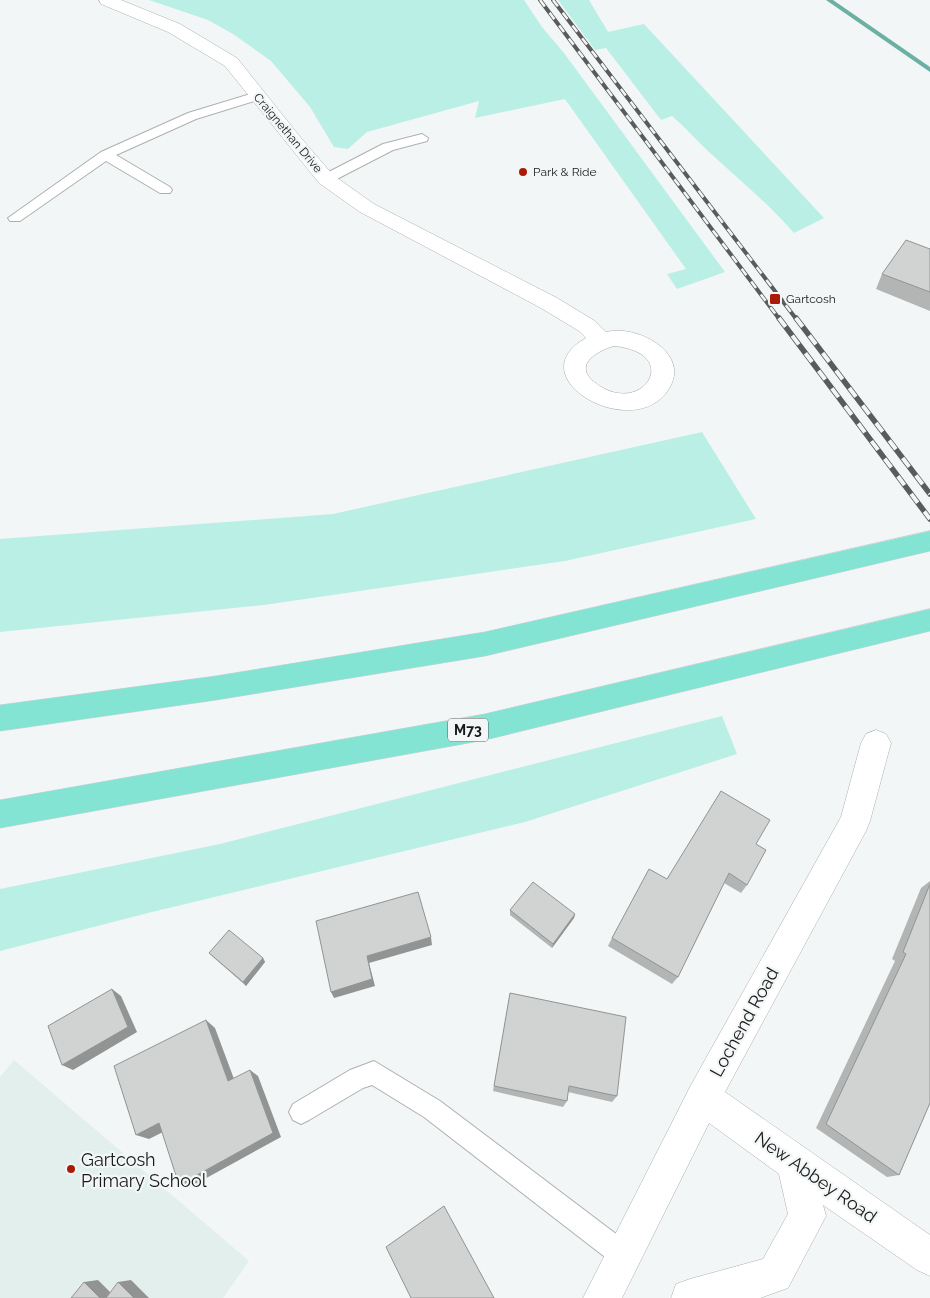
<svg xmlns="http://www.w3.org/2000/svg" width="930" height="1298" viewBox="0 0 930 1298" font-family="Raleway,sans-serif">
  <style>
    .built { fill: #e2efec }
    .green { fill: #baefe5 }
    .lines { fill: none; stroke-linecap: round; stroke-linejoin: round }
    .stream { fill: #6ab0a3; fill-rule: evenodd }
    .lane-casing { stroke: #acb0af; stroke-width: 2 }
    .street-casing { stroke: #acb0af; stroke-width: 1 }
    .highway-casing { stroke: #d1d1d1; stroke-width: 1 }
    .lane { fill: #fff; fill-rule: evenodd }
    .street { fill: #fff; fill-rule: evenodd }
    .highway { fill: #83e4d3; fill-rule: evenodd }
    .rail-far1-casing { stroke: #5a5b5b; stroke-width: 4 }
    .rail-casing { stroke: #5a5b5b; stroke-width: 5.5 }
    .rail-far1 { stroke: #f3f6f6; stroke-width: 2.5; stroke-dasharray: 8; stroke-linecap: butt }
    .rail { stroke: #f3f6f6; stroke-width: 4; stroke-dasharray: 11; stroke-linecap: butt }
    .wall { fill: #b3b5b5 }
    .shaded-wall { fill: #929493 }
    .building { fill: #d0d3d2; stroke: #929493 }
    .poi-dot { fill: #aa1b05; stroke: #f3f6f6; stroke-width: 2 }
    .labels { text-anchor: middle; dominant-baseline: central; stroke-width: 4.5; stroke-linejoin: round; paint-order: stroke }
    .far-street-label { font-size: 12px; fill: #181919; stroke: #f3f6f6 }
    .far-poi-label { font-size: 12px; fill: #181919; stroke: #f3f6f6; text-anchor: start }
    .shield { fill: #f3f6f6; stroke: #5a5b5b; stroke-width: 1 }
    .shield-label { font-size: 14px; font-weight: bold; fill: #181919 }
    .near-street-label { font-size: 18px; fill: #181919; stroke: #f3f6f6 }
    .near-poi-label { font-size: 18px; fill: #181919; stroke: #f3f6f6; text-anchor: start }
  </style>
  <rect width="100%" height="100%" fill="#f3f6f6"/>
  <path class="built" d="M14 1060 249 1261 223 1298H0V1077Z"/>
  <path class="green" d="M149 0H524L542 27 564 53 725 272 677 289 667 274 686 269 565 99 475 118 479 101 367 132 348 149 334 147 310 107 271 61 233 34 208 20Z
    M558 0H589L608 32 644 24 824 218 794 233C767 202 738 179 708 151 696 140 685 127 672 116L661 120 606 48 595 50Z
    M702 432 756 519 565 561 264 605 0 632V539L333 514Z
    M722 716 737 754 525 822 148 913 0 951V889L220 844Z"/>
  <g class="lines">
    <path class="stream" d="M826 0H833L930 67V72Z"/>
    <defs>
      <path id="lane" d="M257 92 261 93 263 96 261 99 196 119 116 155 170 187 172 190 170 193H160L106 161 20 221H10L8 218 101 152 188 113Z
        M422 134 428 138 427 141 393 150 331 182 326 183 319 179 321 176 383 144Z
        M374 1061 440 1101 632 1246 636 1255 632 1264 623 1268 614 1264 424 1117 372 1085 363 1088 309 1120 301 1124 293 1120 289 1112 293 1104 350 1070Z"/>
      <path id="street" d="M99 0H121L180 24 237 58 301 138 333 175 374 204 557 298 595 321 606 332C640 324 695 356 666 393 629 441 517 377 586 338L579 331 541 308 360 212 319 183 225 66 168 32 101 4ZM614 346C686 353 640 421 593 381 573 364 599 350 614 346Z
        M876 730 886 734 891 743 870 821 866 831 725 1092 930 1235V1276L917 1270 823 1205 826 1216 788 1288 760 1298H671L676 1284 690 1279 763 1259 788 1214 779 1174 709 1123 622 1298H583L691 1085 841 817 861 743 866 734Z"/>
      <path id="highway" d="M930 531V551L485 656 216 700 0 731V705L216 676 485 632Z
        M930 609V631L485 740 0 828V800L485 714Z"/>
    </defs>
    <use href="#lane" class="lane-casing"/>
    <use href="#street" class="street-casing"/>
    <use href="#highway" class="highway-casing"/>
    <use href="#lane" class="lane"/>
    <use href="#street" class="street"/>
    <use href="#highway" class="highway"/>
    <defs>
      <path id="rail-far1" d="M540 0 780 320
        M553 0 797 320"/>
      <path id="rail" d="M779 318 930 519
        M796 318 930 494"/>
    </defs>
    <use href="#rail-far1" class="rail-far1-casing"/>
    <use href="#rail" class="rail-casing"/>
    <use href="#rail-far1" class="rail-far1"/>
    <use href="#rail" class="rail"/>
  </g>
  <path class="wall" d="M930 249V311L876 289 882 274Z
    M756 844 747 885 741 893 724 883 678 977 672 984 608 946 612 938 667 879Z
    M930 881V1103L899 1175 887 1177 816 1128 895 961 892 959 921 888Z
    M510 910 575 914 574 918 552 948 510 915Z
    M209 953 263 958 265 962 246 986 213 957Z
    M510 993 617 1096 612 1102 568 1092 567 1101 563 1107 493 1091Z"/>
  <path class="shaded-wall" d="M575 914 574 918 552 948 553 944Z
    M431 937 432 945 369 963 375 986 334 998 331 992 367 956Z
    M263 958 265 962 246 986 243 982Z
    M112 989 121 996 137 1032 73 1070 62 1065Z
    M206 1020 215 1028 237 1087 228 1081Z
    M250 1070 258 1076 281 1137 190 1187 179 1185Z
    M159 1123 171 1128 149 1139 136 1135Z
    M98 1280 116 1298H100L84 1282Z
    M131 1280 149 1298H134L118 1282Z"/>
  <path class="building" d="M906 240 930 249V292L882 274Z
    M721 791 770 820 756 844 766 850 747 885 729 873 678 977 612 938 649 869 667 879Z
    M533 882 575 914 553 944 510 910Z
    M930 884V1103L899 1175 826 1124 906 954 903 952Z
    M418 892 431 937 367 956 372 979 331 992 316 921Z
    M229 930 263 958 243 982 209 953Z
    M112 989 128 1027 62 1065 48 1026Z
    M510 993 626 1017 617 1096 569 1086 567 1101 494 1086Z
    M206 1020 228 1081 250 1070 273 1133 179 1185 159 1123 136 1135 114 1066Z
    M444 1206 494 1298H411L386 1247Z
    M84 1282 100 1298H71Z
    M118 1282 134 1298H106Z"/>
  <g class="poi-dot">
    <circle cx="523" cy="172" r="5"/>
    <rect x="769" y="293" width="12" height="12" rx="2.5"/>
    <circle cx="71" cy="1169" r="5"/>
  </g>
  <g class="labels">
    <g class="far-street-label">
      <text transform="translate(288 133) rotate(50)">Craignethan Drive</text>
    </g>
    <g class="far-poi-label">
      <text x="533" y="172">Park &amp; Ride</text>
      <text x="786" y="299">Gartcosh</text>
    </g>
    <rect class="shield" x="448" y="718.5" width="40" height="23" rx="4"/>
    <g class="shield-label">
      <text x="468" y="730">M73</text>
    </g>
    <g class="near-street-label">
      <text transform="translate(744 1022) rotate(-61)">Lochend Road</text>
      <text transform="translate(816 1177) rotate(35)">New Abbey Road</text>
    </g>
    <g class="near-poi-label">
      <text x="81" y="1159">Gartcosh<tspan x="81" dy="21">Primary School</tspan></text>
    </g>
  </g>
</svg>
